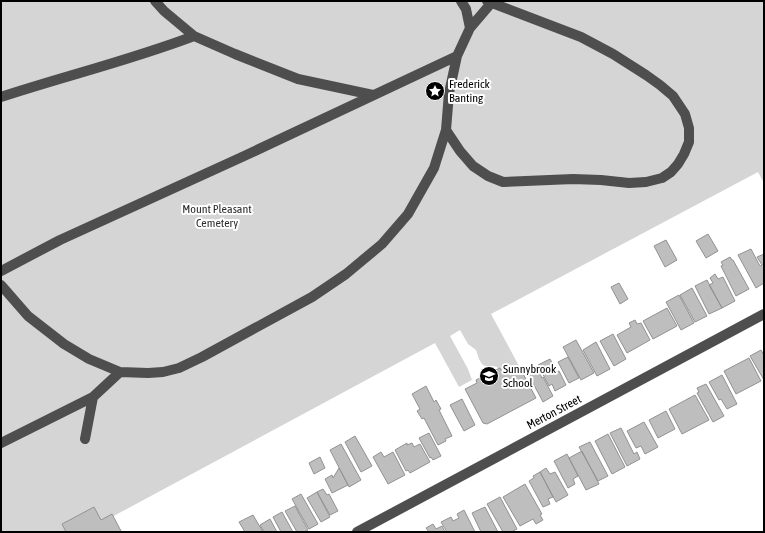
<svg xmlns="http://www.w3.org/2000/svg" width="765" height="533" viewBox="0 0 765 533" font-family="'Asap Condensed',sans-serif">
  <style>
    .green { fill: #d5d5d5 }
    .building { fill: #bebebe; stroke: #929292 }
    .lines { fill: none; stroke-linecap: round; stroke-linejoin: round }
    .minor { stroke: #4e4e4e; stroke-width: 10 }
    .labels { text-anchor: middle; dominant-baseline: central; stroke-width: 4; stroke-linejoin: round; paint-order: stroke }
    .poi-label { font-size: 12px; fill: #000; stroke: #fff; text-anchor: start }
    .park-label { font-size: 12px; fill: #2c2c2c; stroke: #fff }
    .street-label { font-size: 12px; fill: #000; stroke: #fff }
  </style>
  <rect width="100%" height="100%" fill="#fff"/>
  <path class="green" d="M1 1H764V183L758 172 491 314 519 366 503 374 500 368 498 369 497 367 493 366H485L482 364 479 359 476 350 468 344 460 330 450 336 468 369 472 380 459 387 435 343 84 532H1Z"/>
  <path class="building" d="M708 234 718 251 706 258 696 241Z
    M666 240 677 260 665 267 654 246Z
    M751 249 760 266 762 265 757 257 764 254V283L756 288 738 255Z
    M730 257 732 260H733L749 289 736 296 721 266 723 265 721 262Z
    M715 274 718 279 723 277 735 301 722 308 709 285 713 283 710 278Z
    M707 280 722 308 709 314 695 286Z
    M619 283 628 299 620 304 611 287Z
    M692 288 707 316 695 322 680 295Z
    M679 295 694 323 681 330 666 302Z
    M667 308 677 326 653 339 643 321Z
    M635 320 637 324 641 323 650 340 627 353 617 335 631 327 629 323Z
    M613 334 626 359 614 366 600 341Z
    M576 340 594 373 581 380 563 347Z
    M596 342 610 369 597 376 583 350Z
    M761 350 764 355V380L750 356Z
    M568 357 579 378 569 383 558 362Z
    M749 358 761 381 736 394 724 371Z
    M550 359 557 372 559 371 566 385 555 391 552 384 549 386 538 365Z
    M519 366 536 398 487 424 483 423 465 389 477 383 476 380 500 368 503 374Z
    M536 366 542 378 543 377 553 396 543 402 526 370Z
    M722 375 737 404 727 409 721 399 719 400 709 382Z
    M706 384 724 416 713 422 697 393 699 392 697 388Z
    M426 386 434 402 436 400 441 409 439 410 452 436 445 439 446 441 438 445 424 418 422 419 417 411 420 409 412 394Z
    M695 395 709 420 682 434 669 409Z
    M462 399 475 425 464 431 450 405Z
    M666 411 675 429 658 438 649 420Z
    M644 422 658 447 645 454 641 446 636 448 627 431Z
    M621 428 634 454 637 452 640 459 627 466 610 433Z
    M429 433 441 456 433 460 431 457 430 458 419 438Z
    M608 434 625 467 612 474 595 441Z
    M355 436 372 466 361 472 345 442Z
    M590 442 608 476 598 481 579 447Z
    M407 443V445L412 443 414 447 420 444 430 462 410 473 408 470 406 471 395 450Z
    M341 444 361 480 349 487 330 450Z
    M582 451 599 484 586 490 569 458Z
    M381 452 384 457 393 452 405 475 388 484 373 457Z
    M567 454 578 476 573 479 575 484 568 488 554 461Z
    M320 457 325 468 314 474 309 463Z
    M339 468 348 485 332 493 325 479 332 475 333 478Z
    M546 468 550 474 555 472 568 495 556 502 540 472Z
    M540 472 553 497 548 499 550 504 543 507 529 481 534 478 533 476Z
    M525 484 542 514 540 515 543 520 536 524 533 519 520 526 503 497Z
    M323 489 327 495 329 494 338 511 330 515 317 492Z
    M317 492 330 517 321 522 307 498Z
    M301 494 318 524 309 529 292 499Z
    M500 497 517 529 511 532H503L487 504Z
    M295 506 308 530 304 532H297L285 511Z
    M94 507 101 520 112 514 121 531 119 532H66L62 524Z
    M485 507 498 532H481L472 513Z
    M464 510 475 532H447L441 522 451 517 453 521 459 518 457 514Z
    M282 512 293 532H281L273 517Z
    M253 515 263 532H245L239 522Z
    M270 519 277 532H264L260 525Z
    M433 524 436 529 442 526 445 532H429L426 528Z"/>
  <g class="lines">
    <path class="minor" d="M155 1 164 11 194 36 235 54 298 79 373 95
      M461 1 466 9 470 28
      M1 97C65 76 131 60 194 36
      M446 130 460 151 473 166 488 176 503 182 573 179 601 180 629 183 646 182 662 178 671 172 678 164 684 154 689 142V128L685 114 673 96 660 85 646 75 613 54 581 37 487 1
      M1 271 60 240 242 157 457 56 470 28 493 1
      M1 285 28 316 64 344 89 359 120 372
      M85 439 93 397
      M1 443 93 397 120 372 148 373 163 372 179 368 202 357 312 297 346 274 382 244 408 214 434 168 446 130 449 93 457 56
      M357 532 764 314"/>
  </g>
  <defs>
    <symbol id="sight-disc" viewBox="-11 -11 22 22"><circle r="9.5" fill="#000" stroke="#fff"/><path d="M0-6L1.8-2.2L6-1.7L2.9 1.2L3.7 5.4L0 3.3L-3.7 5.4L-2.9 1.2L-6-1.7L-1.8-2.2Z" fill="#fff"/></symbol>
    <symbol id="school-disc" viewBox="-11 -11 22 22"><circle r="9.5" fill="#000" stroke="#fff"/><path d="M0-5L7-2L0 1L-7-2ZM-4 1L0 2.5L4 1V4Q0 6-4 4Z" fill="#fff"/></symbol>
  </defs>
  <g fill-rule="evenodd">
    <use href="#sight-disc" x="424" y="80" width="22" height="22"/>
    <use href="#school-disc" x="478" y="365" width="22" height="22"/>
  </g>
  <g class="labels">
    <g class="poi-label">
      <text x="449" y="84">Frederick<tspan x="449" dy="14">Banting</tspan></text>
      <text x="503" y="369">Sunnybrook<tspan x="503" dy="14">School</tspan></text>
    </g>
    <g class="park-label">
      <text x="217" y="209">Mount Pleasant<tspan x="217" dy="14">Cemetery</tspan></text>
    </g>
    <g class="street-label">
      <text transform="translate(554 412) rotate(-28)">Merton Street</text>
    </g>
  </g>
  <rect width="765" height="533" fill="none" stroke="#000000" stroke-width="4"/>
</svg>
